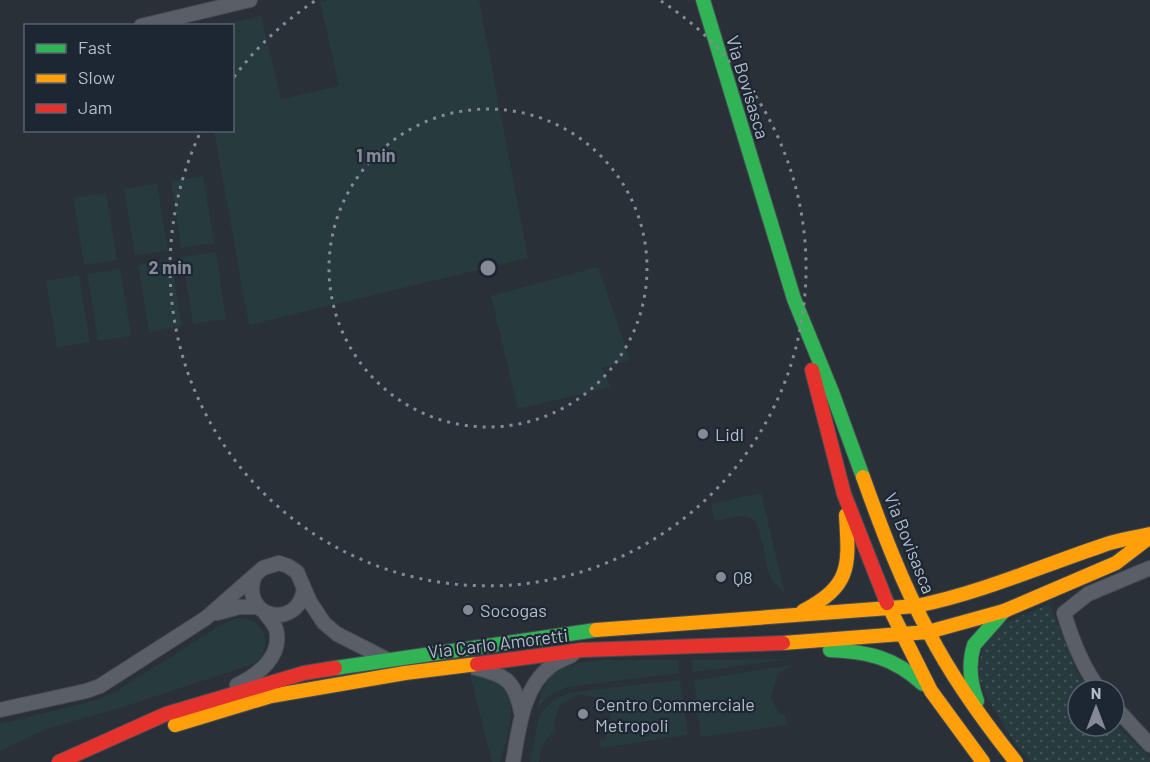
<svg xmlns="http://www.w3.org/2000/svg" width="1150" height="762" viewBox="0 0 1150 762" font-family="Barlow,sans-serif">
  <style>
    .grass { fill: #273a3e }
    .park { fill: url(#park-dots) }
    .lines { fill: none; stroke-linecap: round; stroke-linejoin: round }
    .street-casing { stroke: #484c53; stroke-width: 16 }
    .fast-casing { stroke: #484c53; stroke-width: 16 }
    .slow-casing { stroke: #484c53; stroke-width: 16 }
    .jam-casing { stroke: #484c53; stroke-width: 16 }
    .street { stroke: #5a5e66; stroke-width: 14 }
    .fast { stroke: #30b455; stroke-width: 14 }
    .slow { stroke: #ff9f0a; stroke-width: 14 }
    .jam { stroke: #e5322d; stroke-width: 14 }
    .ring { fill: none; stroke: #848b96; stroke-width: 3; stroke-dasharray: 3 6 }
    .poi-dot { fill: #848b96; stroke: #1d2633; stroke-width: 2 }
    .labels { text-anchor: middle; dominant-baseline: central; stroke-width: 4.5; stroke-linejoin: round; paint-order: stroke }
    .street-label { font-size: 18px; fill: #b4bcc9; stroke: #1d2633 }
    .poi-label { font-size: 18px; fill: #b4bcc9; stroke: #1d2633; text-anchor: start }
    .centre { fill: #848b96; stroke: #1d2633; stroke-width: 3 }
    .ring-label { font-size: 18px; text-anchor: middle; font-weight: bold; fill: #848b96; stroke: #1d2633; stroke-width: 4.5; stroke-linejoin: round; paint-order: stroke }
  </style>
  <defs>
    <pattern id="park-dots" width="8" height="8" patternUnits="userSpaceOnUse" patternTransform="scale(1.5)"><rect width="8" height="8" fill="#273a3e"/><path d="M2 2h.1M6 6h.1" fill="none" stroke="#445559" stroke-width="1.8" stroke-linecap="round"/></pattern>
  </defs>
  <rect width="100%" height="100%" fill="#2a3038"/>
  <path class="grass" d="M330 0H479L528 258 249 325 214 131 232 130V26L222 25 261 16 281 99 339 86 320 2Z
    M203 176 214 243 181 248 171 181Z
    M157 183 168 250 135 255 124 189Z
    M106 193 117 260 84 265 73 198Z
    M216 252 226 319 193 324 182 257Z
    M171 259 182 326 149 332 138 265Z
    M598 267 630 360 602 368 611 387 518 409 491 296Z
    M120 269 131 336 98 341 87 274Z
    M79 275 90 342 57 348 46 281Z
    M761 493 785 594C779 587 770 579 768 571 764 559 762 522 751 518 741 513 728 519 718 521L714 518 711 504Z
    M246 618C267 626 272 645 256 663L126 706 46 729 0 751V724L97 700 115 692 218 627 233 619Z
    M789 659 693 672 692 660Z
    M604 660H678L679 673 567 687 549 696 537 709C546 666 564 664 604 660Z
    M793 665 777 674 771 698 779 713 785 715 787 725 701 737 694 680Z
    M470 674C481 674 488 676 497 682 523 700 506 737 500 762H492Z
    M680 680 688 735 601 748 600 739 605 740 611 719 602 700 580 694 559 705 554 726 556 729C546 739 539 747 539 762H530L538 720 545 708 557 698 569 693 591 690Z"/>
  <path class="park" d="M1049 604 1077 672 1090 690H1078V726H1114V724L1150 757V762H1031L1016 745 987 697 980 680 979 663 984 646 1003 624Z"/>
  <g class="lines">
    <defs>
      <path id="street" d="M141 26 250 0
        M255 575C238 618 299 632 304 588
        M217 613 239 607H258
        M476 668C506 675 515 681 521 712
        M237 685C258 675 283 656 276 629 274 624 269 618 265 613
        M1100 690C1082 667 1072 640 1064 613L1088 594 1150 568
        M1114 706 1150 745
        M0 710 86 691 100 686 206 618 263 568 279 563 288 566 297 572 310 602 324 623 337 634 386 659
        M513 762C519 729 522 688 551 666 557 661 565 659 572 655"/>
      <path id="fast" d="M703 0 794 299 832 392 863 477
        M830 650C869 652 893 657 923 684
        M335 668 596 630
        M977 701C970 682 968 664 974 645L1004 611"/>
      <path id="slow" d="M863 477C882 530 902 583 929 633 953 679 984 722 1016 762
        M887 603 931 691 983 762
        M803 611C852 585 849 566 846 515
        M596 630 916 606C980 593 1039 567 1101 546 1116 540 1134 538 1150 534
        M783 643 928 632 1004 611 1116 563 1150 537
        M175 725 271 696 405 673 477 664"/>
      <path id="jam" d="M812 370 844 494 887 603
        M477 664 582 650 783 643
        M59 762 166 714 304 673 335 668"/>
    </defs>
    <use href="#street" class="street-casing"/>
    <use href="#fast" class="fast-casing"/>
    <use href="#slow" class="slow-casing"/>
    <use href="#jam" class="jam-casing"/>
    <use href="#street" class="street"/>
    <use href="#fast" class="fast"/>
    <use href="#slow" class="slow"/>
    <use href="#jam" class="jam"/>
  </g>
  <g class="ring">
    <circle cx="488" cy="268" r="159"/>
    <path d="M234 77A318 318 0 0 1 315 1M661 1A318 318 0 1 1 201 131"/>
  </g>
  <g class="poi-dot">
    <circle cx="703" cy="434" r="6"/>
    <circle cx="721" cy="577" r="6"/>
    <circle cx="468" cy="610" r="6"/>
    <circle cx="583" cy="714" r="6"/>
  </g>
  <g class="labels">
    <g class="street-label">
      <text transform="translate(748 87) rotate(73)">Via Bovisasca</text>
      <text transform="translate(910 543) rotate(68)">Via Bovisasca</text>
      <text transform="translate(498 643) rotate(-7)">Via Carlo Amoretti</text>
    </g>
    <g class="poi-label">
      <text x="715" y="434">Lidl</text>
      <text x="733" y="577">Q8</text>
      <text x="480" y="610">Socogas</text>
      <text x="595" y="704">Centro Commerciale<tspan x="595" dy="21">Metropoli</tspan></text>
    </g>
  </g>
  <circle cx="488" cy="268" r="9" class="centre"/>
  <g class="ring-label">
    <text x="376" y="162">1 min</text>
    <text x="170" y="274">2 min</text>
  </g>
  <rect x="24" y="24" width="210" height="108" fill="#1d2633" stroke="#59626f" stroke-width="1.5"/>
  <rect x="36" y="44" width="30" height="9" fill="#30b455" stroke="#59626f" stroke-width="1.5"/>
  <text x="78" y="54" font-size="18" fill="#b4bcc9">Fast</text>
  <rect x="36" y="74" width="30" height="9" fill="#ff9f0a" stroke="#59626f" stroke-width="1.5"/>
  <text x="78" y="84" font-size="18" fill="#b4bcc9">Slow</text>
  <rect x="36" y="104" width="30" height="9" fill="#e5322d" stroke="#59626f" stroke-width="1.5"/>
  <text x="78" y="114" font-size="18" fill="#b4bcc9">Jam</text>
  <g transform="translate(1096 708)"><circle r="28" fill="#1d2633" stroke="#59626f" stroke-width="1.5"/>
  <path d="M0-4.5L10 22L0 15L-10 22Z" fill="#848b96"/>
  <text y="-9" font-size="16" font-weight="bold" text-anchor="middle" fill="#b4bcc9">N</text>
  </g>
</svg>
